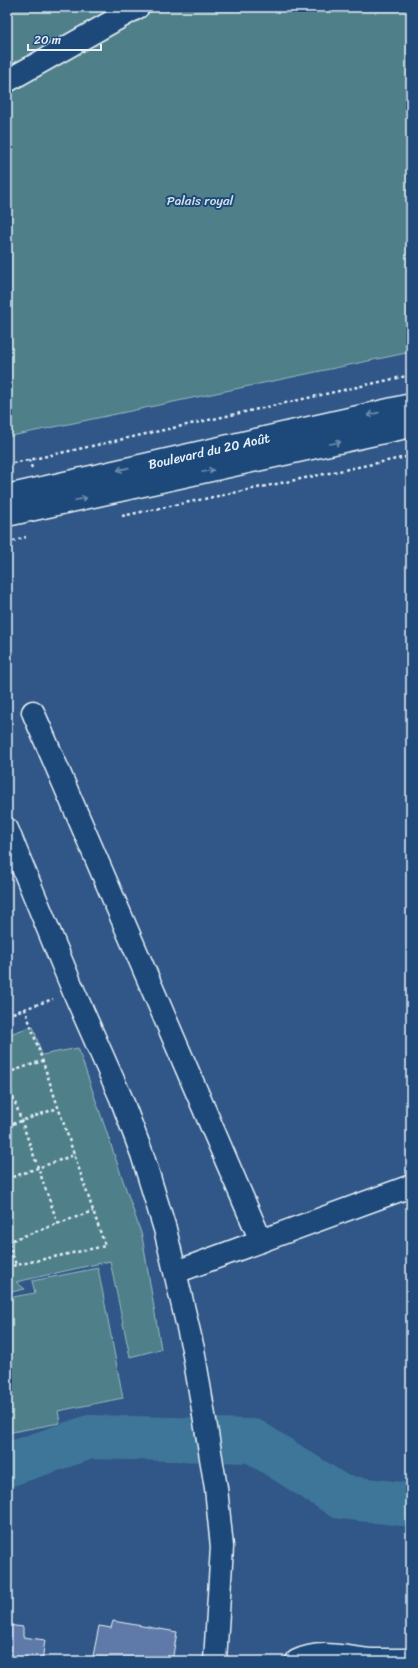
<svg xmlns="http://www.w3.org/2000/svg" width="418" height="1668" viewBox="0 0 418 1668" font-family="Sriracha,sans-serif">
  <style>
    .green { fill: #50808a; stroke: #9cb8c1 }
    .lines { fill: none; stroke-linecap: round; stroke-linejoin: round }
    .river { stroke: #3e7699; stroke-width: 44 }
    .building { fill: #5e7aa9; stroke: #e8f1f8 }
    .minor-casing { stroke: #e8f1f8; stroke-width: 25 }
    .path { stroke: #e8f1f8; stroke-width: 2.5; stroke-dasharray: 3 3; stroke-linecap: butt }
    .minor { stroke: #1f4a7a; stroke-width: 22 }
    .oneway { stroke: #6f8dac }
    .labels { text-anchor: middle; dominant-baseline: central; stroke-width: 4; stroke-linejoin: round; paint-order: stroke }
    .park-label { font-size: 13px; fill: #d1e0e8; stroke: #1f4a7a }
    .street-label { font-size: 13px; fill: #e8f1f8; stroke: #1f4a7a }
  </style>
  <rect width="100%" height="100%" fill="#305787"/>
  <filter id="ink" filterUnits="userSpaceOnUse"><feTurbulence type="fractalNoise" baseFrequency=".025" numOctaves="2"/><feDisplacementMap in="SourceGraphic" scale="8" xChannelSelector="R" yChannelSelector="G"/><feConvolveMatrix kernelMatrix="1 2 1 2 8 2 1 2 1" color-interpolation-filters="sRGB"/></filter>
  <g filter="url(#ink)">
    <path class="green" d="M7 7H411V352L7 437Z
      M33 1026 42 1055 78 1048 142 1236 161 1349 130 1357 110 1261 16 1282 25 1289 7 1293V1035Z
      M98 1268 123 1398 58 1411 60 1423 7 1433V1298L35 1293 32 1281Z"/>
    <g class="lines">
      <path class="river" d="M7 1465 90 1437 253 1441 341 1497 411 1505"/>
    </g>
    <path class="building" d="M113 1621 177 1632 172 1661H92L99 1626 111 1628Z
      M7 1625 23 1627V1637L45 1640 42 1661H7Z"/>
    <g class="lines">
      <defs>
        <g id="minor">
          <path d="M7 81 138 7"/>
          <path id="s1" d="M7 496 411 405"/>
          <path d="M7 515 411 426"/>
          <path d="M33 712 261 1241"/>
          <path d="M7 829 74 992 121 1098 142 1154 165 1229 193 1349 216 1488 222 1547 215 1661"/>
          <path d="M176 1272 411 1186"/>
          <path d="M297 1661C321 1649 346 1658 371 1660 384 1660 398 1660 411 1660"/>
        </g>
      </defs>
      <use href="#minor" class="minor-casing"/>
      <path class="path" d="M7 464 29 460
        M32 468 29 460 411 375
        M122 516 411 456
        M7 543 26 537
        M7 1015 53 999
        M7 1073 42 1061
        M7 1080 58 1224
        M7 1126 58 1108
        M7 1179 74 1155
        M7 1238 16 1265
        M7 1242 93 1211
        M7 1267 105 1246 25 1009"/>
      <use href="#minor" class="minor"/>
    </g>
    <defs><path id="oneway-shaft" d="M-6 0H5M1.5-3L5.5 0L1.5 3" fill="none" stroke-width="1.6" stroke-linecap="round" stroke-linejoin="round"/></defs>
    <g class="oneway">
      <use href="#oneway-shaft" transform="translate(373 414) rotate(167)"/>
      <use href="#oneway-shaft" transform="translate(335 443) rotate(-12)"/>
      <use href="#oneway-shaft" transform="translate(123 469) rotate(167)"/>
      <use href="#oneway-shaft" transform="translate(208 471) rotate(-12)"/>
      <use href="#oneway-shaft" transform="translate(81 499) rotate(-12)"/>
    </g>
  </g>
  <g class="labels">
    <g class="park-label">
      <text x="200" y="200">Palais royal</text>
    </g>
    <g class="street-label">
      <text stroke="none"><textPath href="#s1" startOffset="207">Boulevard du 20 Août</textPath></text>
    </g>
  </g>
  <rect width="418" height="1668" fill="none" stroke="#1f4a7a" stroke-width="24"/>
  <rect x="12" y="12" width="394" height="1644" fill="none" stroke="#e8f1f8" stroke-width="1.5" filter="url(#ink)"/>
  <path d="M28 44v6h73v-6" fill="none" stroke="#e8f1f8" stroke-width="2"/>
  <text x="34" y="44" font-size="12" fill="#e8f1f8" stroke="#1f4a7a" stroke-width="3" paint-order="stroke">20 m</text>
</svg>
